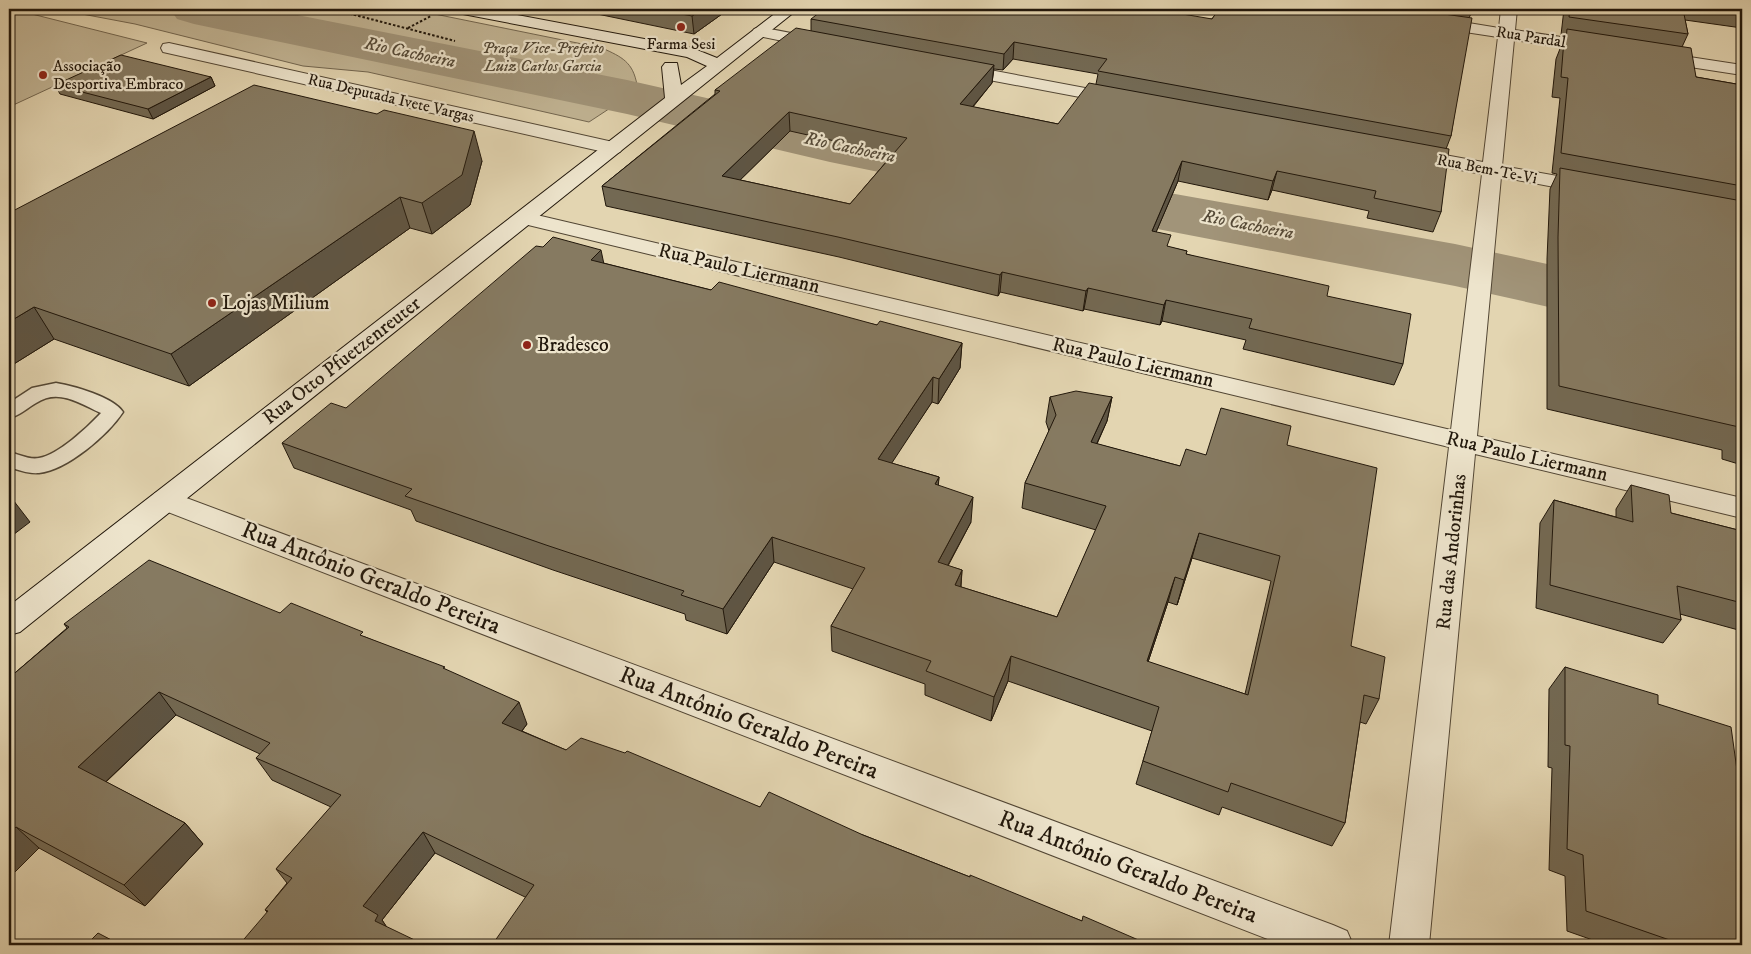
<svg xmlns="http://www.w3.org/2000/svg" width="1751" height="954" viewBox="0 0 1751 954" font-family="'IM FELL DW Pica',serif">
  <style>
    .green { fill: #c2b595; stroke: #726650 }
    .lines { fill: none; stroke-linecap: round; stroke-linejoin: round }
    .river { fill: #a19479; fill-rule: evenodd }
    .lane-casing { stroke: #524634; stroke-width: 3 }
    .street-casing { stroke: #524634; stroke-width: 2 }
    .secondary-casing { stroke: #21170b; stroke-width: 2 }
    .path { stroke: #21170b; stroke-width: 2; stroke-dasharray: 2.5 2; stroke-linecap: butt }
    .lane { fill: #ede4cc; fill-rule: evenodd }
    .street { fill: #ede4cc; fill-rule: evenodd }
    .secondary { fill: #ede4cc; fill-rule: evenodd }
    .wall { fill: #736953; stroke: #21170b; fill-rule: evenodd }
    .shaded-wall { fill: #5e5544; stroke: #21170b }
    .building { fill: #867a61; stroke: #21170b; fill-rule: evenodd }
    .poi-dot { fill: #8f2418; stroke: #ede4cc; stroke-width: 2 }
    .labels { text-anchor: middle; dominant-baseline: central; stroke-width: 4.5; stroke-linejoin: round; paint-order: stroke }
    .far-street-label { font-size: 16px; fill: #21170b; stroke: #ede4cc }
    .far-poi-label { font-size: 16px; fill: #21170b; stroke: #ede4cc }
    .far-park-label { font-size: 16px; font-style: italic; fill: #514634; stroke: #ede4cc }
    .far-water-label { font-size: 18px; font-style: italic; fill: #544937; stroke: #ede4cc }
    .street-label { font-size: 20px; fill: #21170b; stroke: #ede4cc }
    .poi-label { font-size: 20px; fill: #21170b; stroke: #ede4cc; text-anchor: start }
    .near-street-label { font-size: 24px; fill: #21170b; stroke: #ede4cc }
  </style>
  <rect width="100%" height="100%" fill="#e3d5b1"/>
  <filter id="stains"><feTurbulence type="fractalNoise" baseFrequency=".004" numOctaves="4"/><feColorMatrix values="0 0 0 0 .2 0 0 0 0 .09 0 0 0 0 .02 0 0 0 .5 -.17"/></filter>
  <radialGradient id="worn" r=".72"><stop offset=".6" stop-color="#630" stop-opacity="0"/><stop offset="1" stop-color="#630" stop-opacity=".3"/></radialGradient>
  <path class="green" d="M9 9H12L147 43 9 107Z
    M38 9H410L602 48C622 57 633 62 637 85L627 97 589 122 368 72 303 66 135 24 82 14Z"/>
  <g class="lines">
    <path class="river" d="M170 9H267L627 80 830 126 1147 189 1455 244 1742 306V350L1455 286 1147 227 830 162 627 114 194 24 177 19Z"/>
    <defs>
      <path id="lane" d="M56 383C74 386 113 397 123 412 108 435 67 470 39 473 29 474 18 470 9 467V452C18 454 29 460 39 458 58 455 88 427 101 413 79 403 58 388 36 403 27 408 19 416 9 418V403L32 388Z"/>
      <path id="street" d="M1501 9H1517L1515 30 1600 43 1606 44 1608 48 1606 52 1600 53 1514 40 1502 166 1591 182 1598 184 1601 188 1598 192 1591 194 1501 177 1477 436 1742 498V518L1475 454 1429 945H1389L1449 447 524 224 517 222 514 218 517 214 524 212 1451 430 1482 174 1412 161 1405 159 1402 155 1405 151 1412 149 1483 162 1498 37 1432 27 1424 22 1432 17 1499 28Z
        M760 27 822 39 828 40 830 44 828 48 822 49 754 35 752 32 754 29Z
        M169 43 613 142 620 144 623 148 620 152 613 154 163 52 161 48 163 44Z
        M1657 52 1742 65V75L1651 61 1649 57 1651 53Z
        M958 64 1117 94 1123 95 1126 99 1123 103 1117 104 952 73 949 69 952 65Z
        M165 490 1333 925 1347 931 1353 945H1283L155 507 151 500 155 493Z"/>
      <path id="secondary" d="M455 9H486L692 48 717 58 781 9H798L20 632 9 635V606L665 98 662 67 665 63H677L681 85 707 66 687 57 463 14Z"/>
    </defs>
    <use href="#lane" class="lane-casing"/>
    <use href="#street" class="street-casing"/>
    <use href="#secondary" class="secondary-casing"/>
    <path class="path" d="M332 9 455 41
      M408 28 431 16"/>
    <use href="#lane" class="lane"/>
    <use href="#street" class="street"/>
    <use href="#secondary" class="secondary"/>
  </g>
  <path class="wall" d="M573 9H729L694 34Z
    M1219 9H1473L1469 18 1451 136 1446 149 1441 212 1433 232 1367 218 1369 211 1272 190 1268 200 1178 181 1156 232 1168 247 1187 251 1186 254 1327 296 1403 364 1394 385 1243 349 1246 340 1162 321 1160 325 1084 309 1083 311 1000 292 998 296 839 257 606 206 602 186 715 94V90L811 31V19H1212ZM1013 59 1098 74 1096 84 1058 124 973 107 992 83 994 69 1003 70ZM790 131 893 154 850 204 740 180Z
    M1564 9H1742V28L1685 20 1688 34 1682 47 1696 77 1742 85V465L1722 459V450L1547 409V259L1550 189 1557 174 1552 173 1560 98 1552 97 1556 59 1565 36 1561 35Z
    M211 77 215 86 153 119 60 94 55 85Z
    M482 161 470 205 432 234 410 228 189 386 54 339 9 367V213Z
    M603 263 711 290 962 343 960 368 938 404 932 402 891 463 939 477 938 485 971 522 948 566 962 570 961 587 1057 617 1096 530 1022 508 1025 483 1049 431 1046 422 1050 397H1112L1107 421 1097 444 1180 466 1206 455 1287 445 1351 646 1379 699 1366 724 1360 722 1345 823 1332 846 1222 807 1219 815 1136 784 1152 731 1008 681 991 721 925 695V684L832 651 831 626 853 589 774 562 727 634 686 620 685 614 553 570 416 521 411 510 294 468 282 443 346 408ZM1192 558 1271 581 1245 694 1148 662 1168 602 1177 605Z
    M1631 485 1671 513 1742 531V631L1680 614 1681 620 1663 643 1536 608 1540 523 1554 500 1616 517V509Z
    M280 613 365 637 446 670 527 724 522 731 566 750 760 807 863 835 1082 921 1150 945 525 897 435 853 382 920 386 926 267 912 265 910 287 883 276 869 331 807 272 780 256 758 260 754 176 715 106 782 185 823 203 844 145 906 39 848 9 878V678L67 628 64 624Z
    M1565 667 1658 704 1742 806V945H1607L1567 931 1565 876 1549 870 1552 768 1548 767 1549 689Z"/>
  <path class="shaded-wall" d="M703 9H729L694 34 692 16Z
    M1014 42 1013 59 1003 70 1004 54Z
    M994 65 992 83 959 123 960 104Z
    M211 77 215 86 153 119 148 109Z
    M789 112 790 131 724 196 722 176Z
    M474 131 482 161 470 205 432 234 422 203Z
    M1182 161 1178 181 1148 251 1152 231Z
    M1277 171 1272 190 1268 200 1273 181Z
    M400 197 410 228 189 386 171 354Z
    M601 250 606 274 591 260Z
    M1002 272 1000 292 998 296 1000 275Z
    M1088 288 1084 309 1083 311 1086 291Z
    M1166 300 1162 321 1160 325 1164 305Z
    M34 307 54 339 9 367V322Z
    M962 343 960 368 938 404 939 379Z
    M933 377 932 402 878 484V459Z
    M1112 397 1107 421 1086 467 1091 442Z
    M939 477 937 502 935 484Z
    M10 496 30 522 9 538V497Z
    M973 497 971 522 936 587 938 562Z
    M1199 533 1192 558 1177 605 1184 580Z
    M772 537 774 562 727 634 723 609Z
    M962 570 960 595 955 585Z
    M1175 577 1168 602 1140 686 1147 661Z
    M1011 656 1008 681 991 721 994 697Z
    M159 692 176 715 98 789 78 767Z
    M519 702 527 724 511 745 502 723Z
    M185 823 203 844 145 906 124 885Z
    M16 827 39 848 9 878V834Z
    M423 832 435 853 382 920 392 935 389 941 363 906Z"/>
  <path class="building" d="M655 9H703L692 16Z
    M824 9H1153L1212 19 1219 9H1409L1472 18 1451 136 1098 71 1107 59 1014 42 1004 54 811 19Z
    M1570 9H1683L1688 34 1569 17Z
    M796 28 994 65 960 104 1058 124 1089 83 1449 149 1441 212 1374 198 1376 191 1277 171 1273 181 1182 161 1152 231 1171 235 1167 246 1187 251 1186 254 1329 286 1327 296 1411 314 1403 364 1249 328 1252 319 1166 300 1164 305 1088 288 1086 291 1002 272 1000 275 838 237 602 186 720 91 715 90ZM789 112 907 138 850 204 722 176Z
    M1567 29 1691 48 1696 77 1742 85V186L1561 153 1568 78 1561 77 1564 40H1566Z
    M121 55 211 77 148 109 55 85Z
    M254 85 377 114 384 110 474 131 462 175 422 203 400 197 171 354 34 307 9 322V213Z
    M1560 168 1742 201V437L1739 436V427L1559 386 1558 237Z
    M553 237 601 250 591 260 711 290 719 282 877 325 880 321 962 343 939 379 933 377 878 459 939 477 935 484 973 497 938 562 962 570 955 585 1057 617 1106 506 1025 483 1056 415 1050 397 1076 391 1112 397 1091 442 1180 466 1186 449 1206 455 1221 408 1291 426 1287 445 1377 468 1351 646 1385 657 1379 699 1364 695 1345 823 1231 783 1228 792 1143 761 1159 707 1011 656 994 697 926 671 931 661 831 626 865 568 772 537 723 609 681 595 684 591 546 545 405 496 412 489 282 443 331 403 346 408 536 246 543 247ZM1199 533 1280 556 1248 695 1147 661 1175 577 1184 580Z
    M1631 485 1669 495 1671 513 1742 531V603L1677 586 1681 620 1550 585 1554 500 1633 522Z
    M149 560 280 613 291 603 363 632 360 635 445 667 443 668 519 702 502 723 566 750 581 738 625 753 627 751 760 807 769 792 863 835 970 877V875L1082 921 1083 916 1150 945H492L534 885 423 832 363 906 378 915 375 921 425 945H239L268 911 265 910 292 878 276 869 341 795 256 758 270 743 159 692 78 767 185 823 124 885 16 827 9 834V678L69 627 64 624Z
    M1565 667 1658 695V704L1731 727 1742 806V945H1684L1586 911 1583 855 1567 849 1570 746 1565 745Z
    M98 933 121 945H86Z"/>
  <g class="poi-dot">
    <circle cx="681" cy="27" r="5"/>
    <circle cx="43" cy="75" r="5"/>
    <circle cx="212" cy="303" r="5"/>
    <circle cx="527" cy="345" r="5"/>
  </g>
  <g class="labels">
    <g class="far-street-label">
      <text transform="translate(1531 37) rotate(9)">Rua Pardal</text>
      <text transform="translate(391 98) rotate(13)">Rua Deputada Ivete Vargas</text>
      <text transform="translate(1487 169) rotate(11)">Rua Bem-Te-Vi</text>
    </g>
    <g class="far-poi-label">
      <text x="681" y="44">Farma Sesi</text>
      <text x="53" y="66" text-anchor="start">Associação<tspan x="53" dy="18">Desportiva Embraco</tspan></text>
    </g>
    <g class="far-park-label">
      <text x="543" y="48">Praça Vice-Prefeito<tspan x="543" dy="18">Luiz Carlos Garcia</tspan></text>
    </g>
    <g class="far-water-label">
      <text transform="translate(410 53) rotate(12)">Rio Cachoeira</text>
      <text transform="translate(850 148) rotate(12)">Rio Cachoeira</text>
      <text transform="translate(1248 225) rotate(11)">Rio Cachoeira</text>
    </g>
    <g class="street-label">
      <text transform="translate(739 269) rotate(13)">Rua Paulo Liermann</text>
      <text transform="translate(342 361) rotate(-38)">Rua Otto Pfuetzenreuter</text>
      <text transform="translate(1133 363) rotate(13)">Rua Paulo Liermann</text>
      <text transform="translate(1527 457) rotate(13)">Rua Paulo Liermann</text>
      <text transform="translate(1452 552) rotate(-84)">Rua das Andorinhas</text>
    </g>
    <g class="poi-label">
      <text x="222" y="303">Lojas Milium</text>
      <text x="537" y="345">Bradesco</text>
    </g>
    <g class="near-street-label">
      <text transform="translate(371 578) rotate(21)">Rua Antônio Geraldo Pereira</text>
      <text transform="translate(749 723) rotate(21)">Rua Antônio Geraldo Pereira</text>
      <text transform="translate(1128 867) rotate(21)">Rua Antônio Geraldo Pereira</text>
    </g>
  </g>
  <rect width="1751" height="954" fill="none" stroke="#e3d5b1" stroke-width="30"/>
  <rect x="10" y="10" width="1731" height="934" fill="none" stroke="#21170b" stroke-width="2.5"/>
  <rect x="15" y="15" width="1721" height="924" fill="none" stroke="#21170b"/>
  <rect width="100%" height="100%" filter="url(#stains)"/>
  <rect width="100%" height="100%" fill="url(#worn)"/>
</svg>
